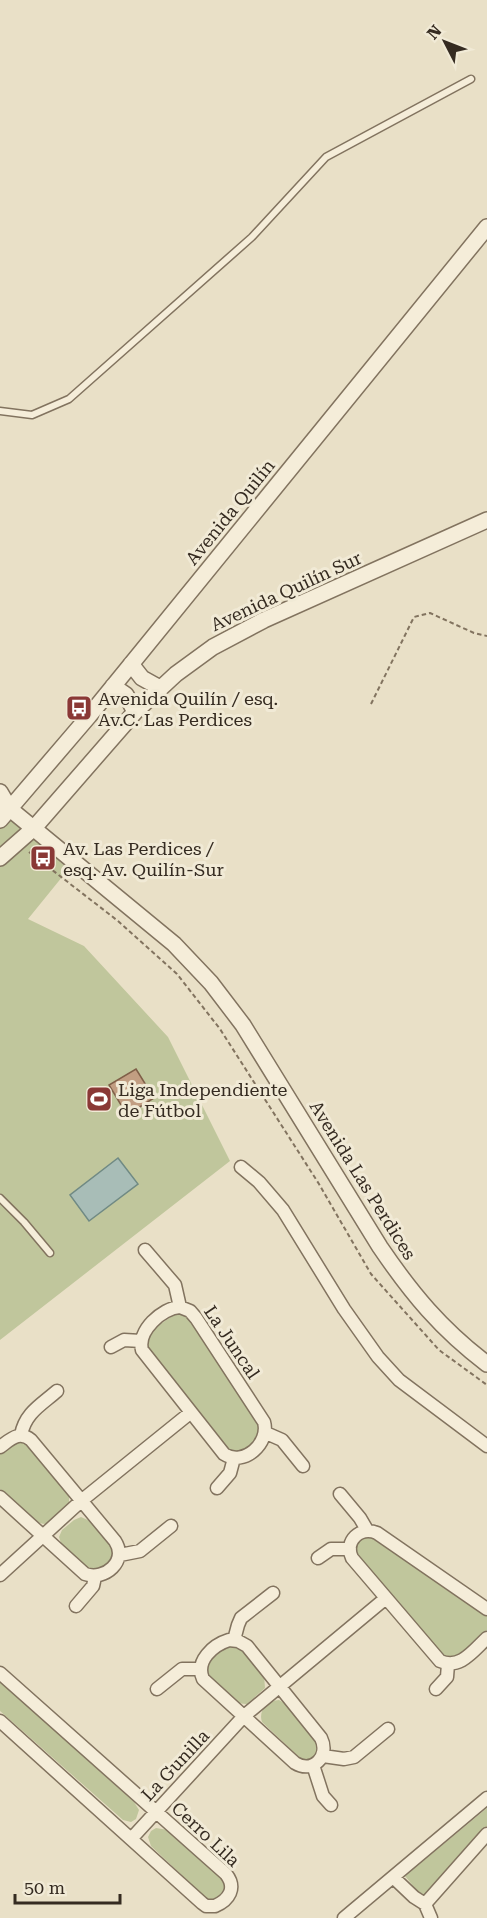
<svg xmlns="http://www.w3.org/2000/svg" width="487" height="1918" viewBox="0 0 487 1918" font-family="'Roboto Serif',serif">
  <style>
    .green { fill: #c0c69c }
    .water { fill: #a8bdb7; stroke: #708a84; stroke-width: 1.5 }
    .building { fill: #c29e82; stroke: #7f5f48; stroke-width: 1.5 }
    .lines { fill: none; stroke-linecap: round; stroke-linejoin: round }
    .service-casing { stroke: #82735f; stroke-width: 9 }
    .minor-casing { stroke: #82735f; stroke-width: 15 }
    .tertiary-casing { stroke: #82735f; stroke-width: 18 }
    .path { stroke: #82735f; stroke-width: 2; stroke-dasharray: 4.5 3; stroke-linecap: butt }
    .service { stroke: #f5edd9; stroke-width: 6 }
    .minor { stroke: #f5edd9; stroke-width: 12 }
    .tertiary { stroke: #f5edd9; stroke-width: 15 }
    .labels { text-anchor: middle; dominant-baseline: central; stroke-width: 6; stroke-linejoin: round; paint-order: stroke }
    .street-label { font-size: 18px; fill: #352b21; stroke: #f1ead6 }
    .poi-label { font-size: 18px; fill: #352b21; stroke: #f1ead6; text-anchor: start }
  </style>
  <rect width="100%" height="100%" fill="#e9e0c7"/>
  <path class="green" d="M0 804 71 866 28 919 84 946 168 1037 230 1161 0 1340Z
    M175 1314H183L190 1319 259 1424 256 1441C247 1448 237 1457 226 1448L148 1350 147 1338 152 1330Z
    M19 1442 27 1444 69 1496V1504L67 1507 46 1524C33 1525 11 1499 0 1489V1454L13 1444Z
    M81 1517 90 1521 110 1544 113 1549 114 1559 100 1572 87 1569 61 1543 59 1537 62 1530 74 1520Z
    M369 1537 376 1539 475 1608 487 1615V1630C474 1642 462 1659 444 1657L358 1555C353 1546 359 1539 369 1537Z
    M227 1646H234L242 1650 264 1675 265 1688 247 1704C232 1705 219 1686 208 1676V1663Z
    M0 1681 134 1802 139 1810 136 1819 131 1822 123 1820 0 1711Z
    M279 1700 286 1704 317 1740 320 1751 312 1760 305 1762 301 1759 262 1722C258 1711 267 1701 279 1700Z
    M487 1808V1826L426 1895 418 1892 405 1876Z
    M156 1828 168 1830 223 1879 225 1889C221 1896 215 1902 207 1899L151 1846 148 1837 151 1831Z"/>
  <path class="water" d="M118 1158 138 1184 89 1221 70 1195Z"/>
  <path class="building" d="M136 1069 154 1098 127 1115 109 1085Z"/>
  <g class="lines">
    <defs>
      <path id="service" d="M0 411 32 415 69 399 252 237 326 157 471 79
        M0 1198 24 1222 50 1253"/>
      <path id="minor" d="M241 1167 259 1182 283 1210 344 1309 378 1357 399 1380 487 1446
        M145 1250 175 1285 180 1307
        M180 1307 190 1311 196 1318 264 1422C270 1443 244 1467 224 1454L142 1350C137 1331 162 1308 180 1307Z
        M111 1347 124 1340 141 1341
        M266 1433 282 1440 303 1466
        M21 1435C25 1413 41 1405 57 1391
        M0 1447C10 1440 19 1430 31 1440L115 1541C128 1561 105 1581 85 1574L0 1497
        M217 1488 230 1473 234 1458
        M340 1494 360 1518 367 1530
        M120 1555 140 1551 171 1526
        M318 1558 331 1549H350
        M0 1575 81 1501 190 1413
        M76 1606 93 1586 95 1577
        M487 1609 377 1533C360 1526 344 1541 352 1558L440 1661C460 1670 473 1651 487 1638
        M229 1640 238 1641 247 1646 321 1738C330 1756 313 1774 295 1763L203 1679C195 1661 213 1645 229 1640Z
        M234 1640 238 1625 241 1618 273 1593
        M0 1673 226 1874C237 1888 229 1900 215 1906H206L202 1903 0 1721
        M157 1689 182 1669H200
        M436 1689 447 1677 448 1664
        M323 1756 344 1759 354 1757 388 1729
        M313 1765 323 1796 331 1805
        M132 1838 244 1716 386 1598
        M394 1878 414 1897 425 1904 487 1834
        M425 1904 431 1918
        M344 1918 487 1798"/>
      <path id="tertiary" d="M131 664 142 678 160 688
        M113 686 126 695 135 712
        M0 792 10 809
        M3 807 10 809 174 944 211 983 243 1025 380 1247C412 1294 441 1329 487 1364
        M0 820 89 716 487 227
        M0 858 34 828 135 712 176 674 213 647 264 620 487 520"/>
    </defs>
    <use href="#service" class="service-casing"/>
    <use href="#minor" class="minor-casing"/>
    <use href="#tertiary" class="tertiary-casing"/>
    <path class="path" d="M371 704 414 617 430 613 474 633 487 636
      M29 852 118 921 177 974 220 1029 319 1184 371 1274 439 1350 487 1385"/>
    <use href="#service" class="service"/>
    <use href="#minor" class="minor"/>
    <use href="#tertiary" class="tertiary"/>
  </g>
  <defs>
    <symbol id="bus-square" viewBox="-11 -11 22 22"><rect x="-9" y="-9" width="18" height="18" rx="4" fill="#8a3836" stroke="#f1ead6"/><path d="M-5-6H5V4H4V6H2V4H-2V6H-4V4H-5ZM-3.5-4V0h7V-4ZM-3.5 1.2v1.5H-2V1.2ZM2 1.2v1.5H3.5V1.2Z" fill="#fff"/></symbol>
    <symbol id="stadium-square" viewBox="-11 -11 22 22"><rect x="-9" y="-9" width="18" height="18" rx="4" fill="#8a3836" stroke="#f1ead6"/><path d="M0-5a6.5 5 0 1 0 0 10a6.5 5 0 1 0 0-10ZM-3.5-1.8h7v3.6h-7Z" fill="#fff"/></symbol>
  </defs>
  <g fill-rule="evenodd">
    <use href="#bus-square" x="64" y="693" width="30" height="30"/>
    <use href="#bus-square" x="28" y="843" width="30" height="30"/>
    <use href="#stadium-square" x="84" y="1084" width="30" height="30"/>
  </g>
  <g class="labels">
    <g class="street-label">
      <text transform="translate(230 512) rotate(-51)">Avenida Quilín</text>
      <text transform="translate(286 591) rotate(-25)">Avenida Quilín Sur</text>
      <text transform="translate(363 1180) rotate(58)">Avenida Las Perdices</text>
      <text transform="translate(232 1342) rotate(56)">La Juncal</text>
      <text transform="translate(175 1765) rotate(-47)">La Gunilla</text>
      <text transform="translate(206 1834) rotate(43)">Cerro Lila</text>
    </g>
    <g class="poi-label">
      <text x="98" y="698">Avenida Quilín / esq.<tspan x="98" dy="21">Av.C. Las Perdices</tspan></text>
      <text x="63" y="848">Av. Las Perdices /<tspan x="63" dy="21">esq. Av. Quilín-Sur</tspan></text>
      <text x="118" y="1089">Liga Independiente<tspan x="118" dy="21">de Fútbol</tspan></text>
    </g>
  </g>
  <g transform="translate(445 42) rotate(312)" stroke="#f1ead6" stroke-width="4.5" paint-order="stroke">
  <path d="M0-4.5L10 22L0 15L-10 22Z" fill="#352b21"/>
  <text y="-9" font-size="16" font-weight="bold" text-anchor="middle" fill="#352b21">N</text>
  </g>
  <path d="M15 1894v9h105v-9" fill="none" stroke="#352b21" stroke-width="3"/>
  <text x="24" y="1894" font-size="18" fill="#352b21" stroke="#f1ead6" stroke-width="4.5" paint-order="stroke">50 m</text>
</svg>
